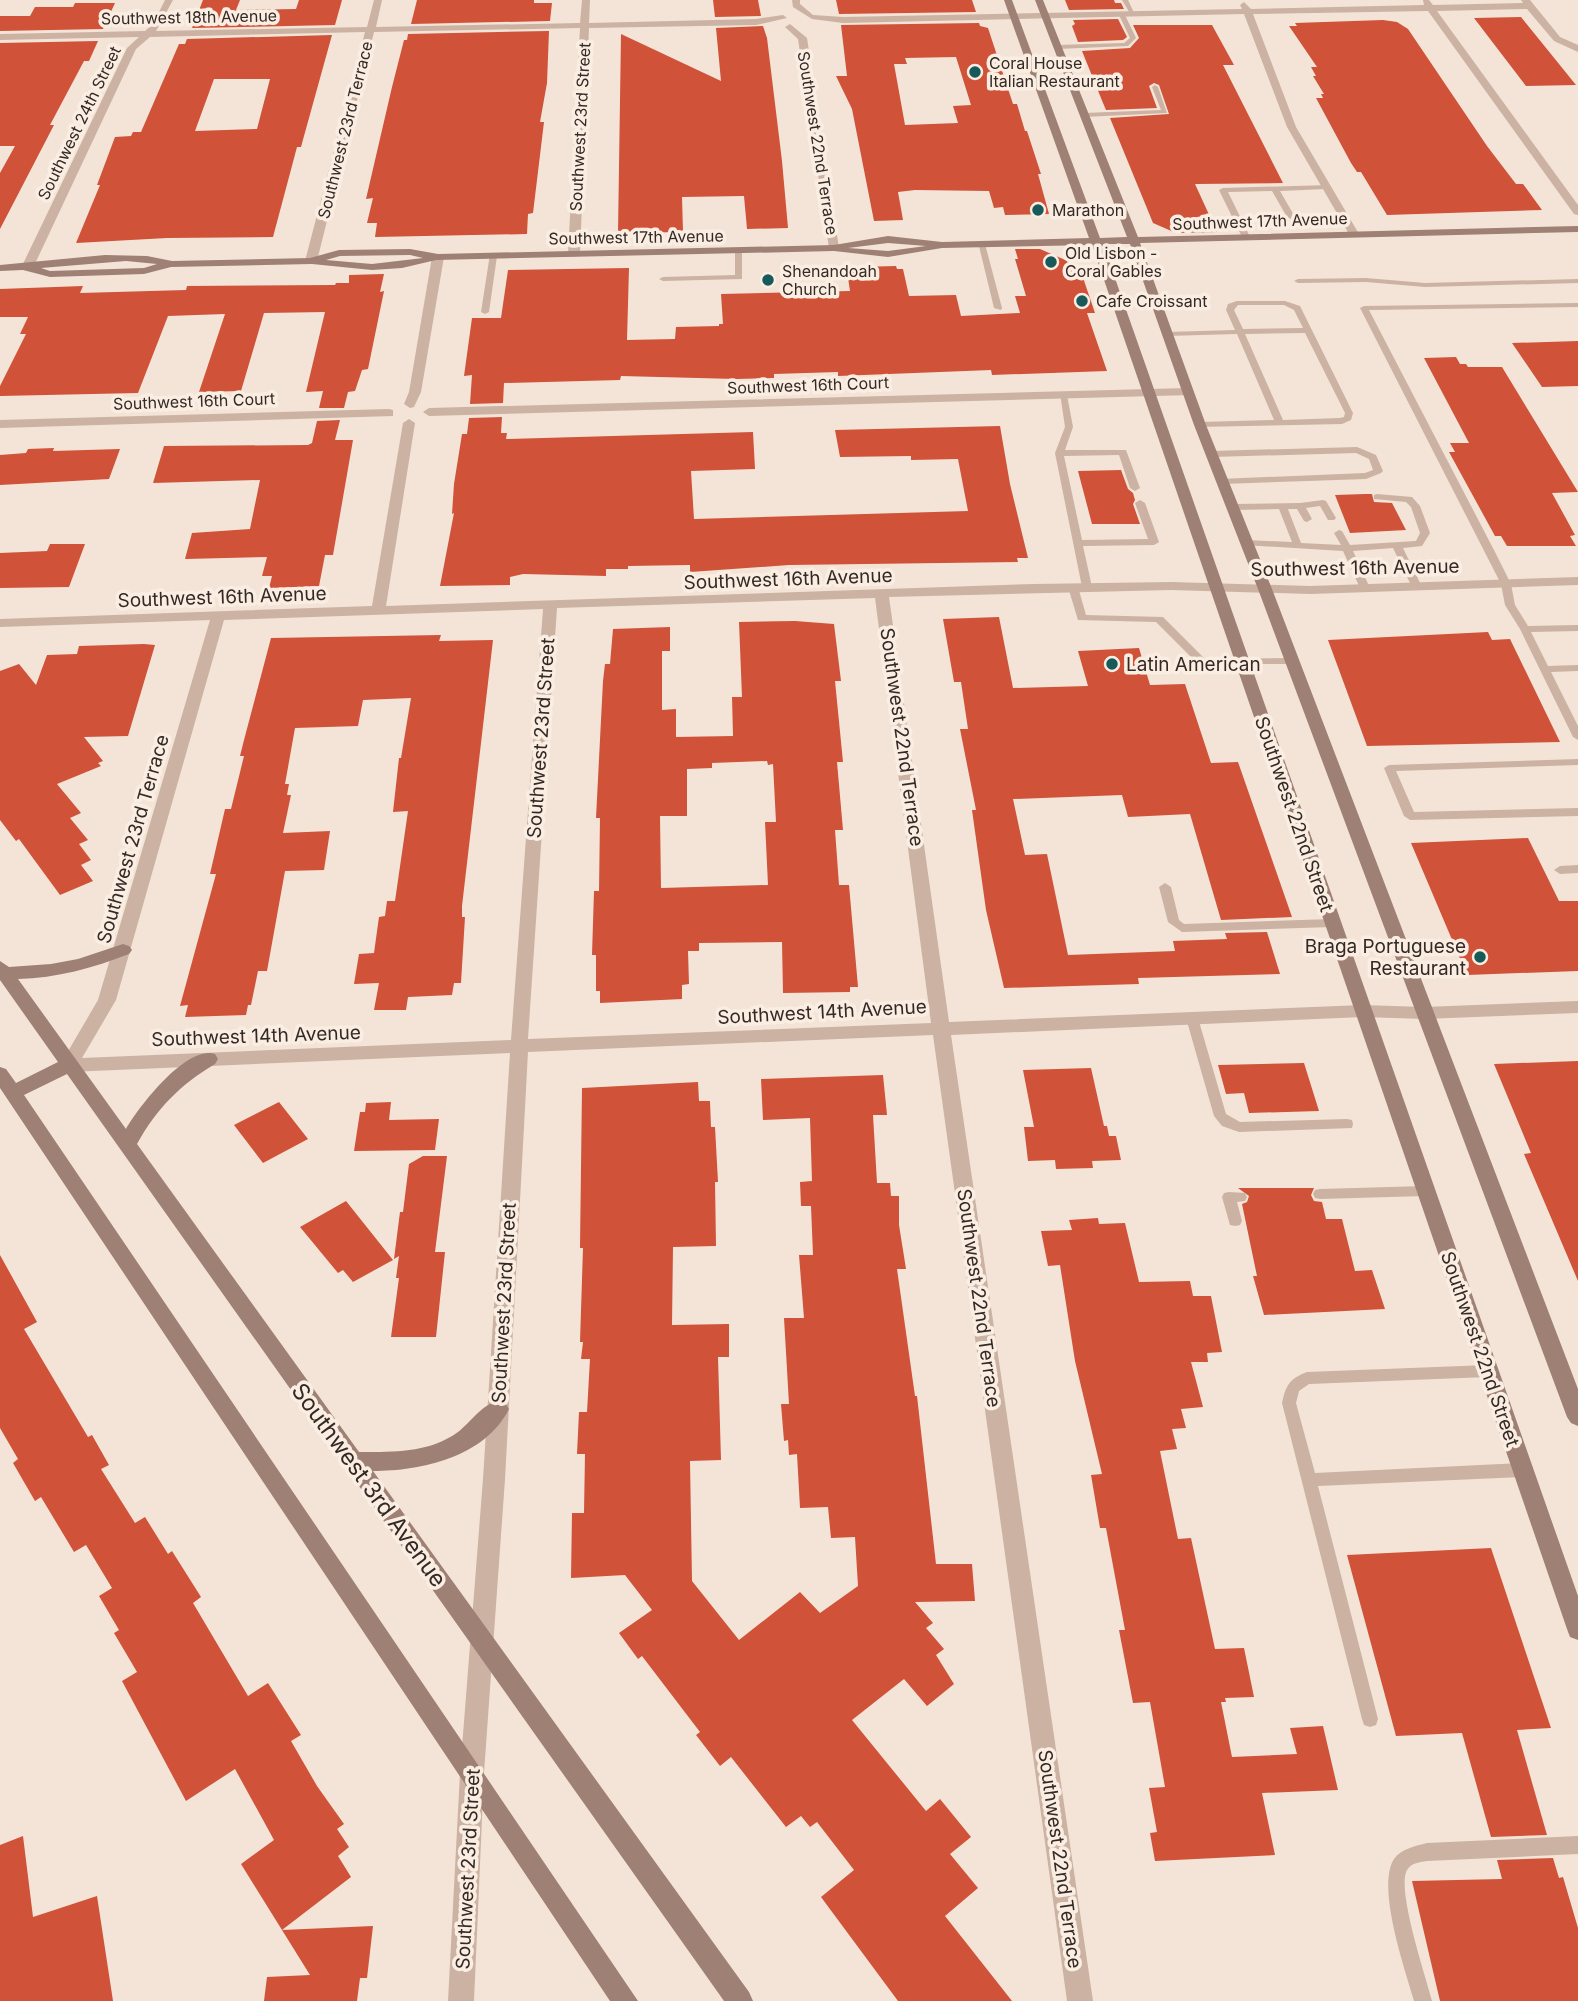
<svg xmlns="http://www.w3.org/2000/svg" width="1578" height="2001" viewBox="0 0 1578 2001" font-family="Inter,sans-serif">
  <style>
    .building { fill: #cf5239; fill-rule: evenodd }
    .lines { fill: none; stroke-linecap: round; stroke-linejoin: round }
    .service { fill: #cbb2a2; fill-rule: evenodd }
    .minor { fill: #cbb2a2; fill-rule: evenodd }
    .secondary { fill: #9f8074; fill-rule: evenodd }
    .poi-dot { fill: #185a59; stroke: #faeee3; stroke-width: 2.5 }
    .labels { text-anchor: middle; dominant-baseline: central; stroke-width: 7; stroke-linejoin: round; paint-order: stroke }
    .far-street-label { font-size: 16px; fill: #352925; stroke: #faeee3 }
    .far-poi-label { font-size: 16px; fill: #352925; stroke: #faeee3; text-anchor: start }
    .street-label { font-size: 19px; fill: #352925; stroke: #faeee3 }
    .poi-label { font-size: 19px; fill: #352925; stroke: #faeee3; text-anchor: start }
    .near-street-label { font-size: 23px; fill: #352925; stroke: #faeee3 }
  </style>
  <rect width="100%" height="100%" fill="#f3e4d7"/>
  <path class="building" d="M203 0H240L236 10 296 9 299 0H342L335 25 192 28Z
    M417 0H534V3H552L550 21 411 24Z
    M713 0H758L761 16 715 17Z
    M836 0H972L976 12 839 14Z
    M1065 0H1114L1115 3H1121L1124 9 1069 10Z
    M75 3H115L103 29 0 31V16H30L35 7H73Z
    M1521 17 1576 85 1526 86 1474 18Z
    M1118 19 1127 37 1123 40 1078 42 1072 26 1075 24 1073 20Z
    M1383 20 1397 22 1408 29 1487 146 1516 184H1523L1542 210 1387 215 1361 172H1357L1351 163 1316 98H1323L1321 94H1324L1313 76H1316L1311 67H1317L1289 26H1297L1295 23Z
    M979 23 980 26 988 28 1013 104H1017L1025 131H1027L1041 174H1038L1049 214 1005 215 1003 207 994 208 989 191 915 190 898 192 903 220 874 221 852 109 836 76H847L841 25ZM956 57 971 105 953 106 958 123 905 125 894 64H907L905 58Z
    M1133 25H1212L1234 65H1223L1283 183 1195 184 1217 232 1176 233 1153 223 1110 118 1169 114 1159 85 1154 83 1149 86 1157 108 1106 110 1103 103 1082 51 1130 48 1139 38Z
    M763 26 767 38 782 161 788 228 747 229 744 196 682 197 683 232 618 233 621 34 721 81 716 28Z
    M549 31 547 83 540 122H544L533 213 528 214 527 234 375 237 377 223H367L373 198 366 199 392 87 404 40H407L408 34Z
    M332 35 304 136 301 147H297L273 237 167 238 76 243 100 185H97L115 137 131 136 133 132H141L179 44H185L187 39ZM214 79H270L257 129 195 131Z
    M98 41 89 61H84L50 125H54L0 229V173L15 146H0V43Z
    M1015 249H1040L1079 266 1095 313H1087L1107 371 992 375 991 370 838 376V372L774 374V378L736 379 621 376 620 380 504 383 503 403 470 404 472 375 464 376 472 318H501L508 270 629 268 627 340 675 339 676 327 719 326V324H723L721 294 850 291 847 271 858 270V267L896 266 897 269H903L909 296 956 295 961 316 1020 313 1015 296H1026L1015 259H1018Z
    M384 274 380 292 384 291 368 369 362 370 355 391 348 392 344 408H319L323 391 306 392 325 312 264 313 241 391 199 392 225 314 168 316 138 393 0 396V386L26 334H20L28 317H0V289L83 286 80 293 186 290 187 286 335 285 336 283H349V275Z
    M1578 341V386L1542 387 1512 343Z
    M1456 357 1460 364H1466L1468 367H1502L1578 492 1552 493 1575 535 1570 536 1576 546H1507L1501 536H1495L1449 452H1455L1450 443H1469L1424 358Z
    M502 417 501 433H507L506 439 753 432 755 469 691 471 694 519 968 511 958 459 911 460V456L840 457 835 430 1000 426 1010 484 1028 558H1017L1018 562 789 565 690 572V565L628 566V569H606V576L523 574 510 577V585L440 586 454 513 452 514 454 484 462 434H467L469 418Z
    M340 420 335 440H353L333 555H325L319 586 269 588 272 576H262L267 557 185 559 192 533 250 529 260 480 153 483 164 446 308 445 312 443 317 421Z
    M54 448 53 451 120 449 109 479 0 485V455L26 453 28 449Z
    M1121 470 1128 489 1133 493 1135 500 1133 504 1140 524H1092L1078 471Z
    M1365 494H1372L1374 502 1392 503 1406 530 1350 533 1335 495Z
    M50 544H85L69 587 0 588V553L47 551Z
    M999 617 1013 688 1088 686 1078 651 1139 648 1150 685 1185 684 1211 763 1238 762 1292 917 1221 920 1190 814 1128 817 1122 795 1013 799 1025 855 1047 854 1068 955 1175 951 1173 941 1227 939 1225 933 1267 932 1280 974 1138 978 1139 984 1004 988 986 910 972 810H976L960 729H968L961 682H954L943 619Z
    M795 621 834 624 841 681H835L843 762H837L843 830H835L839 885H849L858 987H850V992L783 993 782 942 699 943V951H688L689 984 682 985V999L600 1003V991H596V955H592L594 891H599L600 818H596L603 681 605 664H610L613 629 670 627V651H662V710L676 709V737L733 736 732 697H742L739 622ZM767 761 768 765 773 764 776 822H765L768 885 661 888 660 816H687V769L712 768V763Z
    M1488 632 1492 640 1510 639 1560 742 1367 746 1328 640Z
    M441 635 439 641 493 640 462 906V917H465L461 983H454L452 995 408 997 406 1010H374L379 983 354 984 359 954 374 953 379 917 385 916 387 901H395L408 811 393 812 399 758H401L411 698 363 700 358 726 295 728 285 784H289L287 795H291L283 833 330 831 324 870 285 871 267 971H258L251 1005H248L246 1015 185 1017 188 1005 180 1006 216 874H210L225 809H231L244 756H240L244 740 271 638Z
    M144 644 155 645 128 736 84 737 103 761 98 763 101 766 57 784 81 813 70 818 88 840 79 844 91 860 81 865 93 881 60 895 19 839 16 841 0 820V671L19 664 36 685 47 655 77 654 79 646Z
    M1528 838 1559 901H1578V971L1467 975 1411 843Z
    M1578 1061V1281L1524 1154 1531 1153 1494 1064Z
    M1304 1063 1319 1111 1249 1113 1244 1093 1226 1094 1218 1065Z
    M1091 1068 1104 1126H1107L1109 1136H1116L1121 1160 1092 1161 1093 1168 1056 1169 1055 1160 1028 1161 1024 1127H1034L1023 1070Z
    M883 1075 887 1115H873L877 1183H890L891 1196H899V1225L906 1269H897L915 1396H917L936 1564H972L975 1601 915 1602 933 1623 926 1628 944 1649 936 1655 954 1684 927 1706 904 1679 852 1720 926 1811 940 1799 971 1837 950 1854 978 1888 945 1916 1012 2001H898L821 1897 854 1870 817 1822 810 1827 801 1816 786 1827 731 1757 720 1766 696 1735 700 1732 642 1656 638 1659 619 1633 652 1610 625 1575 571 1578 572 1513H584L585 1454H577L579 1412H587L590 1359H581L583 1342H580L583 1248H580L582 1088 698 1082 699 1101H710L711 1127H715L718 1182H715L716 1246 673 1247 672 1325 729 1324V1357H718L721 1460 690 1461 692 1581 739 1640 800 1592 820 1613 858 1586 855 1537 831 1538 828 1507 800 1508 797 1454 789 1455 788 1440 784 1441 781 1404H789L784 1318H804L799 1255H813L811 1206H801L800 1182 812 1181 810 1118 763 1120 761 1079Z
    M279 1102 308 1139 263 1163 234 1125Z
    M391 1102 389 1120 439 1119 435 1150 354 1151 360 1112H365L366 1103Z
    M423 1156H447L435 1252H445L436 1337H391L399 1278H396L399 1256 394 1259 400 1212H403L409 1164Z
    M1238 1188H1314L1311 1195 1314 1201 1322 1202 1326 1219H1342L1355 1271 1372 1270 1385 1309 1264 1315 1253 1276H1257L1242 1204 1247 1202 1249 1196Z
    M346 1201 393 1260 353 1282 343 1270 338 1273 300 1227Z
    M1098 1218 1099 1224 1125 1223 1139 1282 1190 1281 1193 1296H1211L1222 1352 1207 1353 1208 1362H1191L1203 1407 1181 1409 1186 1428 1172 1429 1177 1449 1160 1451 1178 1539 1191 1538 1215 1649 1244 1648 1254 1697 1225 1698 1226 1702H1221L1232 1757 1297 1754 1290 1728 1323 1726 1338 1790 1262 1793 1275 1855 1155 1861 1150 1833 1157 1832 1149 1788 1165 1787 1150 1702 1133 1703 1119 1630H1125L1106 1528H1100L1091 1475 1102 1474 1075 1361 1060 1265 1048 1266 1041 1231 1072 1230 1069 1220Z
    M0 1255 37 1322 24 1329 88 1437 92 1435 109 1465 101 1469 135 1523 145 1517 168 1554 172 1551 201 1597 193 1603 248 1696 268 1683 301 1735 291 1741 317 1786 344 1824 337 1829 349 1847 338 1856 351 1877 282 1930 241 1864 274 1840 235 1769 186 1801 122 1681 137 1672 114 1633 119 1630 99 1596 112 1588 86 1545 74 1552 41 1497 35 1501 13 1463 18 1459 0 1428Z
    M1491 1548 1551 1728 1517 1730 1547 1835 1491 1837 1462 1733 1396 1736 1347 1555Z
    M23 1836 33 1917 97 1896 113 2001H0V1845Z
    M1553 1858 1559 1878 1563 1877 1578 1928V2001H1440L1412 1881 1502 1879 1497 1860Z
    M373 1926 367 1978H360L357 2001H264L267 1977 310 1975 282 1930Z"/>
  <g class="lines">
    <path class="service" d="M1122 0H1128L1135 15H1131Z
      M1122 13 1125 15 1136 38 1128 46 1057 49 1054 47 1057 45 1124 43 1130 38 1119 15Z
      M1155 85 1158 87 1167 113 1084 117 1081 115 1084 113 1161 110 1152 87Z
      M1329 185V189H1326L1280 191 1295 217 1291 219 1287 217 1272 191 1228 192 1250 237 1246 239 1242 237 1219 190 1223 188Z
      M978 242 985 244 1002 308 1001 310 994 308Z
      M735 248 742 250V279L663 281 659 279 663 277 735 275Z
      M490 254 497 256 489 312 485 314 481 312Z
      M1366 278 1425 283 1578 279V283L1425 287 1366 282 1298 283 1294 281 1298 279Z
      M1237 301H1285L1300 306 1353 413 1351 420 1342 424 1197 427 1196 425 1200 422 1274 420 1237 334 1166 336 1162 334 1166 332 1235 330 1226 310 1228 304ZM1238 305H1284L1294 310 1303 328 1243 329 1234 310ZM1305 333 1345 413 1344 417 1340 418 1283 420 1245 334Z
      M1578 303V307L1369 310 1495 552 1511 584 1515 605 1528 626 1578 625V631L1531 632 1548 666 1578 665V671L1551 672 1578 726V740L1573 737 1520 629 1505 605 1501 584 1360 308 1364 306Z
      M1060 393 1067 395 1073 427 1065 450H1126L1140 488 1135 491 1130 488 1119 455 1064 456 1082 540 1148 539 1135 503 1140 500 1145 503 1159 542 1154 545 1083 546 1092 587 1087 590 1082 587 1055 453 1065 427Z
      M1357 447 1376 455 1383 471 1381 473 1366 479 1222 484 1219 483V479L1365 473 1373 470 1369 459 1356 453 1212 457 1208 454 1212 451Z
      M1377 494 1412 497 1420 506 1430 533 1422 546 1403 548 1422 587 1420 589 1417 590 1412 587 1393 548 1353 551 1370 588 1365 591 1360 588 1343 551 1243 545 1241 543 1246 540 1292 542 1279 509 1233 510 1228 507 1233 504 1300 503 1323 500 1326 501 1336 518 1334 520H1328L1320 506 1306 508 1312 519 1307 522 1304 521 1297 509H1288L1301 543 1341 545 1334 533 1339 530 1342 531 1350 545 1416 541 1420 533 1411 507 1406 502 1374 499V495Z
      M1073 584 1078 587 1086 615 1163 617 1205 659 1292 658 1297 661 1292 664H1198L1156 622 1078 620 1068 587Z
      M1578 759V765L1396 771 1414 812 1578 808V816L1410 820 1404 816 1384 768 1389 765Z
      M1578 865V873L1560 874 1554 870 1560 866Z
      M1165 883 1171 887 1179 920 1184 924 1332 919 1338 923 1332 927 1182 932 1168 922 1159 887Z
      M1192 1014 1198 1018 1226 1114 1240 1122 1347 1119 1352 1120 1353 1124 1352 1128 1239 1132 1222 1126 1214 1116 1186 1018Z
      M1425 1186 1430 1187 1432 1191 1430 1195 1425 1196 1320 1199 1315 1198 1313 1194 1315 1190 1320 1189Z
      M1229 1192 1245 1193 1247 1197 1245 1201 1237 1202 1242 1221 1240 1225 1235 1226 1230 1225 1222 1197 1224 1193Z
      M1488 1365 1493 1367 1495 1371 1493 1375 1488 1377 1309 1384 1299 1391 1296 1403 1315 1473 1522 1463 1527 1465 1530 1470 1527 1475 1522 1477 1318 1486 1378 1719 1376 1725 1370 1727 1364 1725 1362 1719 1282 1403C1286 1385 1289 1379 1307 1372Z
      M1578 1836V1854L1427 1861C1420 1862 1411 1863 1407 1870 1396 1889 1426 1977 1432 2001H1414C1405 1969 1376 1887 1394 1859 1401 1849 1415 1846 1427 1843Z"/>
    <path class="minor" d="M165 0H173L156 31 367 27 374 0H382L376 27 580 23 582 0H590L589 23 756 19 783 15 787 18 756 25 589 28 580 254 574 257 568 254 580 28 374 32 317 261 311 264 305 261 365 32 150 37 136 49 33 268 23 270 21 268 127 48 139 37 0 40V34L145 31 153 24Z
      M792 0H800V4L813 15 843 17 1242 9 1240 5 1244 2 1251 9 1424 5 1423 0H1429L1433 5 1523 3 1521 0H1530L1560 37 1578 45V52L1554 41 1527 9 1437 11 1578 205V215L1574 214 1428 11 1253 14 1296 127 1359 234 1354 237 1349 234 1287 127 1244 14 843 23 812 19 793 7Z
      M790 24 807 38 839 248 834 251 829 248 798 39 785 27Z
      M438 254 444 257 421 392 414 407 410 408 404 404 409 392 432 257Z
      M1188 388 1192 389V395L429 416 423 412 429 408Z
      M389 409 393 410V416L0 428V420Z
      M409 419 415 423 386 606 1034 584 1171 582 1310 586 1578 577V585L1310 594 1171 590 889 597 949 1022 1363 1005 1424 1007 1578 1001V1013L1424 1019 1363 1017 951 1035 1093 2001H1067L933 1035 528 1052 505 1479 484 1773 474 2001H448L460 1773 483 1479 510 1053 69 1072 63 1070 60 1065 98 1000 210 620 0 627V619L372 606 403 423ZM875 598 931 1023 528 1039 557 608ZM543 609 511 1040 82 1058 116 1000 224 620Z"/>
    <path class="secondary" d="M1004 0H1012L1100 238 1127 237 1035 0H1043L1138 237 1578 226V232L1140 243 1206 425 1272 589 1578 1389V1426L1571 1423 1567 1417 1258 589 1194 425 1130 244H1103L1578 1596V1640L1570 1637 1567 1629 1092 245 942 248 888 257 834 251 436 260 402 268 372 270 312 264 171 267 144 274 50 277 23 270 0 271V265L105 255 147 256 172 261 310 258 339 250 410 249 438 254 834 245 888 236 942 242 1089 238ZM888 243 926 246 888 251 848 248ZM410 255 423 258 372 264 326 260 340 256ZM126 261 157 264 144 268 50 271 41 268Z
      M123 944 129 946 132 950 129 954C93 968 57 978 18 979L126 1129C139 1107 186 1045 215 1054L218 1059 215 1064C180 1085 157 1108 137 1144L359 1452C394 1452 429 1453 458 1432 472 1422 487 1396 505 1403L509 1409C485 1457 421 1471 373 1471L749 1992 753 2001H724L67 1074 24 1095 638 2001H610L0 1088V1067L6 1069 16 1083 58 1062 0 980V961L9 967 51 964 78 959Z"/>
  </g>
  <g class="poi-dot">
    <circle cx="975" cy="72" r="7"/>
    <circle cx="1038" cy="210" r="7"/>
    <circle cx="1051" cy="262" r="7"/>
    <circle cx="768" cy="280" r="7"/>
    <circle cx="1082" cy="301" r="7"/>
    <circle cx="1112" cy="664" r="7"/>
    <circle cx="1480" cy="957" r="7"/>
  </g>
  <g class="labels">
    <g class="far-street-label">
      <text transform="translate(189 17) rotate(-1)">Southwest 18th Avenue</text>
      <text transform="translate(79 123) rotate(-64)">Southwest 24th Street</text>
      <text transform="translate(580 127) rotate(-87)">Southwest 23rd Street</text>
      <text transform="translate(345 130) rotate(-76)">Southwest 23rd Terrace</text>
      <text transform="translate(818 143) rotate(81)">Southwest 22nd Terrace</text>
      <text transform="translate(1260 221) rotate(-2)">Southwest 17th Avenue</text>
      <text transform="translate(636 237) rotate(-1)">Southwest 17th Avenue</text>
      <text transform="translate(808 385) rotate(-2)">Southwest 16th Court</text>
      <text transform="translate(194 401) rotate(-2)">Southwest 16th Court</text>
    </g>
    <g class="far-poi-label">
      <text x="989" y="63">Coral House<tspan x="989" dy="18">Italian Restaurant</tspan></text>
      <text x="1052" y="210">Marathon</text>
      <text x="1065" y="253">Old Lisbon -<tspan x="1065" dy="18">Coral Gables</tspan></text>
      <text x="782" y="271">Shenandoah<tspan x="782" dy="18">Church</tspan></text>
      <text x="1096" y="301">Cafe Croissant</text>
    </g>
    <g class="street-label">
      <text transform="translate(1355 568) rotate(-1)">Southwest 16th Avenue</text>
      <text transform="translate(788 579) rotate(-2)">Southwest 16th Avenue</text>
      <text transform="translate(222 597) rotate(-2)">Southwest 16th Avenue</text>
      <text transform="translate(902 737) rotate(82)">Southwest 22nd Terrace</text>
      <text transform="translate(541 738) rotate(-86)">Southwest 23rd Street</text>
      <text transform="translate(1294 814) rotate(71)">Southwest 22nd Street</text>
      <text transform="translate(133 839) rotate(-74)">Southwest 23rd Terrace</text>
      <text transform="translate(822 1012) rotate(-3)">Southwest 14th Avenue</text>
      <text transform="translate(256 1036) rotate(-2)">Southwest 14th Avenue</text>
      <text transform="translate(979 1298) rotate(82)">Southwest 22nd Terrace</text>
      <text transform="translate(504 1303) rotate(-87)">Southwest 23rd Street</text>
      <text transform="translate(1480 1349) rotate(71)">Southwest 22nd Street</text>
      <text transform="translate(1060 1859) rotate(82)">Southwest 22nd Terrace</text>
      <text transform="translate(468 1869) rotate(-87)">Southwest 23rd Street</text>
    </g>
    <g class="poi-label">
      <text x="1126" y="664">Latin American</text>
      <text x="1466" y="946" text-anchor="end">Braga Portuguese<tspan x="1466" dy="22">Restaurant</tspan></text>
    </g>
    <g class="near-street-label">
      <text transform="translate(369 1485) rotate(54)">Southwest 3rd Avenue</text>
    </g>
  </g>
</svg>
